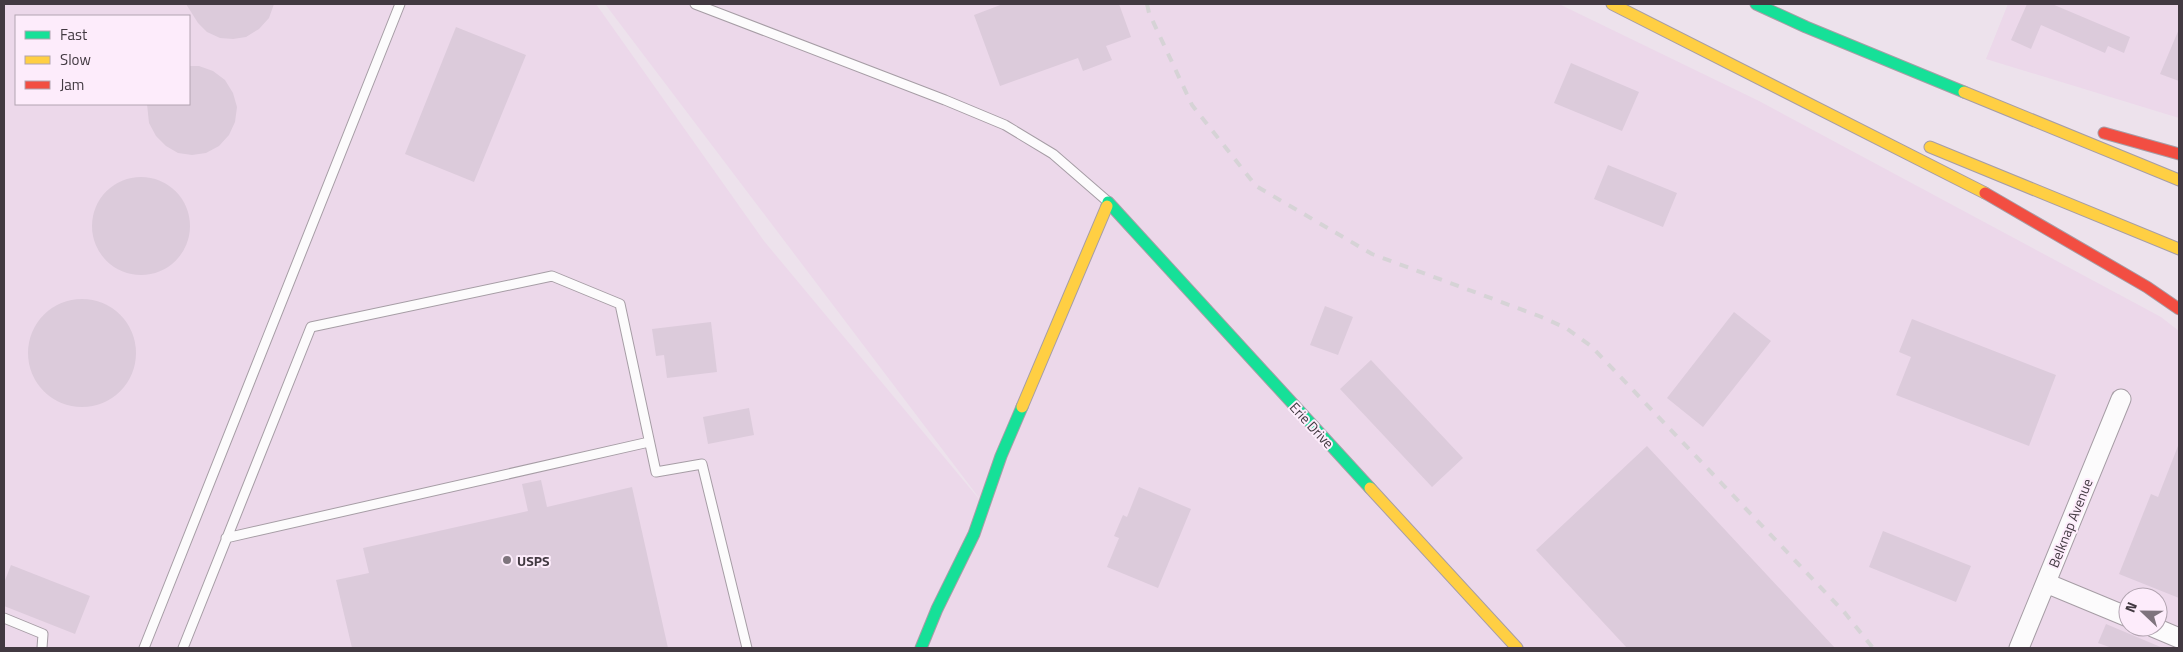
<svg xmlns="http://www.w3.org/2000/svg" width="2183" height="652" viewBox="0 0 2183 652" font-family="'Titillium Web',sans-serif">
  <style>
    .built { fill: #ecd8ea; fill-rule: evenodd }
    .building { fill: #dccbdb }
    .lines { fill: none; stroke-linecap: round; stroke-linejoin: round }
    .lane-casing { stroke: #a69da5; stroke-width: 11 }
    .street-casing { stroke: #a69da5; stroke-width: 21 }
    .fast-casing { stroke: #a69da5; stroke-width: 13 }
    .slow-casing { stroke: #a69da5; stroke-width: 13 }
    .jam-casing { stroke: #a69da5; stroke-width: 13 }
    .lane { stroke: #fcfbfc; stroke-width: 9 }
    .street { stroke: #fcfbfc; stroke-width: 19 }
    .fast { stroke: #16e098; stroke-width: 11 }
    .slow { stroke: #ffcf43; stroke-width: 11 }
    .jam { stroke: #f24e42; stroke-width: 11 }
    .rail { stroke: #d6d3d6; stroke-width: 4; stroke-dasharray: 9 9; stroke-linecap: butt }
    .poi-dot { fill: #7e747d; stroke: #fdecfb; stroke-width: 2 }
    .labels { text-anchor: middle; dominant-baseline: central; stroke-width: 4; stroke-linejoin: round; paint-order: stroke }
    .street-label { font-size: 14px; fill: #423941; stroke: #fdecfb }
    .poi-label { font-size: 14px; font-weight: bold; fill: #423941; stroke: #fdecfb; text-anchor: start }
  </style>
  <rect width="100%" height="100%" fill="#ede2ec"/>
  <path class="built" d="M4 4H596L764 241 989 511 605 4H1559L1759 101 2161 317 2179 331V648H4ZM16 16H189V104H16ZM2128 597H2158V627H2128Z
    M2008 4H2179V118L1986 59Z"/>
  <path class="building" d="M186 4H274L269 18 259 29 246 37 233 39 220 38 207 32 198 23Z
    M1003 4H1119L1131 37 1106 46 1112 60 1083 71 1078 58 1000 86 974 15Z
    M2027 4H2052L2130 37 2124 53 2108 46 2105 53 2041 25 2031 49 2011 40Z
    M456 27 526 55 474 182 405 154Z
    M2179 29V81L2160 74Z
    M1571 63 1639 92 1622 131 1554 103Z
    M189 66H199L213 71 225 80 233 93 237 107 235 122 229 135 219 146 206 153 192 155 178 153 166 146 156 136 149 123 147 104H189Z
    M1608 165 1677 193 1663 227 1594 199Z
    M92 226a49 49 0 1 1 98 0a49 49 0 1 1-98 0Z
    M28 353a54 54 0 1 1 108 0a54 54 0 1 1-108 0Z
    M1325 306 1353 317 1338 355 1310 345Z
    M1734 312 1771 341 1703 427 1667 398Z
    M1912 319 2056 375 2029 446 1896 395 1911 357 1899 352Z
    M711 322 717 372 667 378 664 355 656 356 652 329Z
    M1371 360 1463 458 1432 487 1340 389Z
    M749 408 754 435 708 444 703 417Z
    M1647 446 1835 648H1627L1536 550Z
    M2178 446H2179V598L2119 574 2151 494 2158 497Z
    M541 480 547 507 632 487 668 648H352L336 580 369 573 363 548 528 511 522 484Z
    M1139 487 1191 509 1158 588 1107 567 1119 538 1114 536 1123 515 1127 517Z
    M1883 531 1971 566 1956 602 1869 567Z
    M11 565 90 596 75 634 4 606V583Z
    M2106 624 2163 648H2112L2098 643Z"/>
  <g class="lines">
    <defs>
      <path id="lane" d="M695 4 945 100 1005 125 1053 154 1106 200
        M226 538 649 442
        M4 618 43 634 42 648
        M144 648 400 4
        M183 648 311 327 552 276 620 304 656 472 702 464 747 648"/>
      <path id="street" d="M2046 583 2128 617
        M2153 627 2179 638
        M2019 648 2121 399"/>
      <path id="fast" d="M1756 4 1806 27 1964 92
        M1107 206 1108 202 1370 488
        M921 648 937 609 974 534 1001 456 1022 407"/>
      <path id="slow" d="M1612 4 1985 193
        M1964 92 2179 180
        M1930 147 2179 249
        M1022 407 1107 206
        M1370 488 1517 648"/>
      <path id="jam" d="M2104 133 2179 154
        M1985 193 2147 287 2179 309"/>
    </defs>
    <use href="#lane" class="lane-casing"/>
    <use href="#street" class="street-casing"/>
    <use href="#fast" class="fast-casing"/>
    <use href="#slow" class="slow-casing"/>
    <use href="#jam" class="jam-casing"/>
    <use href="#lane" class="lane"/>
    <use href="#street" class="street"/>
    <use href="#fast" class="fast"/>
    <use href="#slow" class="slow"/>
    <use href="#jam" class="jam"/>
    <path class="rail" d="M1147 4 1149 13 1192 105 1256 186 1372 254 1539 316 1566 328 1591 346 1845 613 1873 648"/>
  </g>
  <circle class="poi-dot" cx="507" cy="560" r="5"/>
  <g class="labels">
    <g class="street-label">
      <text transform="translate(1312 425) rotate(47)">Erie Drive</text>
      <text transform="translate(2070 523) rotate(-68)">Belknap Avenue</text>
    </g>
    <g class="poi-label">
      <text x="517" y="560">USPS</text>
    </g>
  </g>
  <rect width="2183" height="652" fill="none" stroke="#423941" stroke-width="10"/>
  <rect x="15" y="15" width="175" height="90" fill="#fdecfb" stroke="#b2a4b1"/>
  <rect x="25" y="31" width="25" height="8" fill="#16e098" stroke="#b2a4b1"/>
  <text x="60" y="40" font-size="15" fill="#423941">Fast</text>
  <rect x="25" y="56" width="25" height="8" fill="#ffcf43" stroke="#b2a4b1"/>
  <text x="60" y="65" font-size="15" fill="#423941">Slow</text>
  <rect x="25" y="81" width="25" height="8" fill="#f24e42" stroke="#b2a4b1"/>
  <text x="60" y="90" font-size="15" fill="#423941">Jam</text>
  <g transform="translate(2143 612) rotate(292)"><circle r="24" fill="#fdecfb" stroke="#b2a4b1"/>
  <path d="M0-4L9 19L0 12L-9 19Z" fill="#7e747d"/>
  <text y="-8" font-size="14" font-weight="bold" text-anchor="middle" fill="#423941">N</text>
  </g>
</svg>
